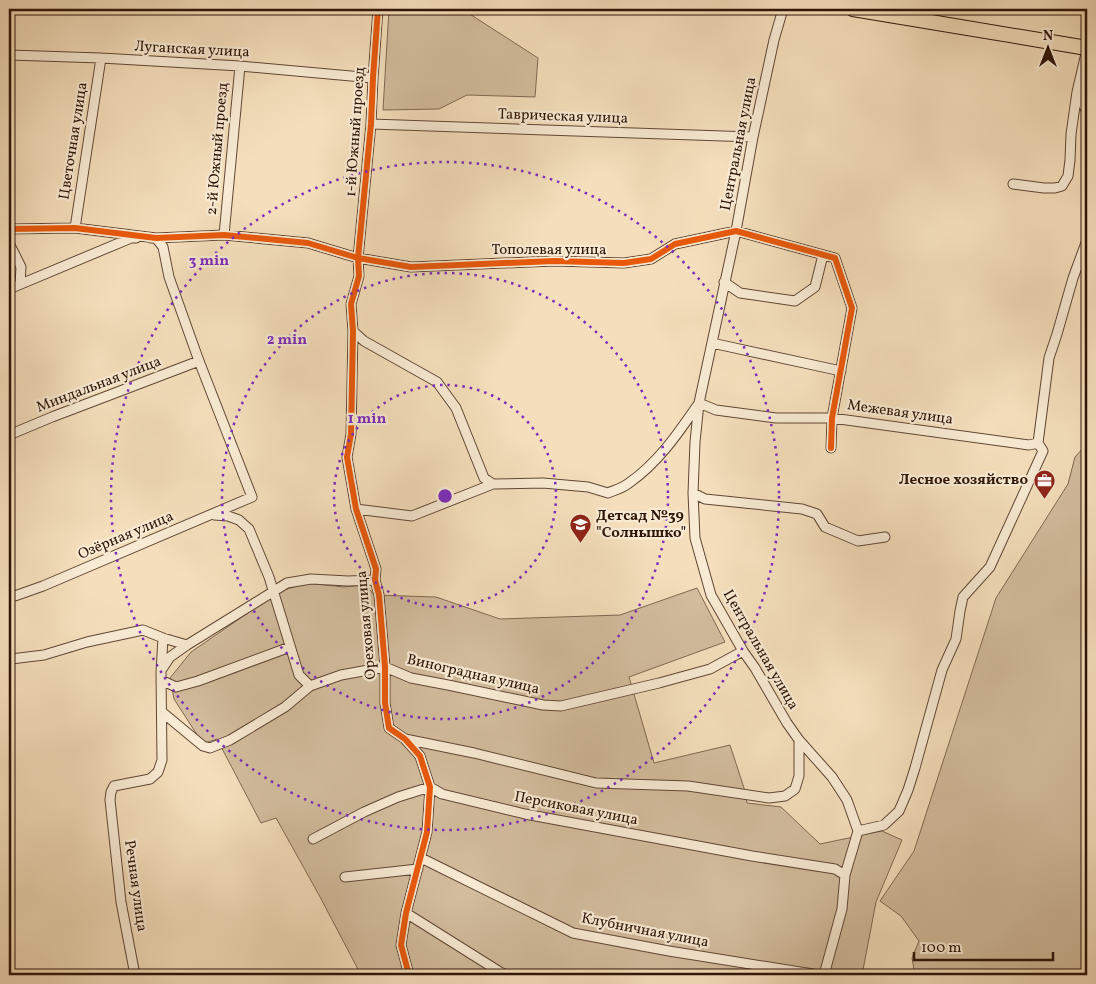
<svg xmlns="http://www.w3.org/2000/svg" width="1096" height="984" viewBox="0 0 1096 984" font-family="Vollkorn,serif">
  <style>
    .green { fill: #d2bc9d; stroke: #806852 }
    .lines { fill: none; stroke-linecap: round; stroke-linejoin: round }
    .street-casing { stroke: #604735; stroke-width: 11 }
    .primary-casing { stroke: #2e1508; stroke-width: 16 }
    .street { stroke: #f8ead3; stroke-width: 9 }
    .primary { stroke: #f4debb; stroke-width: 14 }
    .cycleway-casing { stroke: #f8ead3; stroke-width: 9 }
    .cycleway { stroke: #e8590c; stroke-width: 6 }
    .ring { fill: none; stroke: #7b2cbf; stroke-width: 2.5; stroke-dasharray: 2.5 5 }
    .labels { text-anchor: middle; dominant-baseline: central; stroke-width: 4.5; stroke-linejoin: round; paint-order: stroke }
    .street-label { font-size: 15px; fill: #2e1508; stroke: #f8ead3 }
    .poi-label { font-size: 15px; font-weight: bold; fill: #2e1508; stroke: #f8ead3; text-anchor: end }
    .centre { fill: #7b2cbf; stroke: #f8ead3; stroke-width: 2.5 }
    .ring-label { font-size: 15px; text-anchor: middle; font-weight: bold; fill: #7b2cbf; stroke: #f8ead3; stroke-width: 4.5; stroke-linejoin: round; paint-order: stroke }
  </style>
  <rect width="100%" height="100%" fill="#f4debb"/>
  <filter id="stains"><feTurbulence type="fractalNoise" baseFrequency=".004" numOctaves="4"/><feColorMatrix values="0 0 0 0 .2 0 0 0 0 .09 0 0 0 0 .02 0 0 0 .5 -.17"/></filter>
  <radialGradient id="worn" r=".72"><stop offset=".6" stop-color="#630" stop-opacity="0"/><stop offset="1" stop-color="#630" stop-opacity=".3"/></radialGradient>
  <path class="green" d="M389 9H462L538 58 535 97 467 95 439 109 383 110Z
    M1087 444V975H915L912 958 919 941 901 916 880 901 914 851 996 598 1068 484 1075 457Z
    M308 583 343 587 366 585 374 595 436 597 500 619 620 615 697 588 725 642 629 677 654 763 730 745 745 791 747 803 781 807 820 844 882 831 902 840 876 902 862 975H361L319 895 276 818 261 823 217 739 203 744 174 699 170 678 191 652 280 591Z"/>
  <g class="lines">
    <defs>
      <path id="street" d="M378 9 373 78 371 124 358 258 359 276 351 304 353 331 351 434 347 457 356 509 376 569 375 580 379 595 385 667V703L389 728 405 739 420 756 430 787 427 832 406 913 401 945 409 975
        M783 9 774 40 753 137 736 231 699 403 695 442 693 493 695 538 711 595 743 651 755 668 787 723 799 740 832 777 847 800 858 831
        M1087 49 1077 92 1087 112
        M9 55 101 58 240 66 373 78
        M371 124 753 137
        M1013 184 1044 188H1055L1062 186 1068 176 1070 160 1071 134 1077 92
        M75 228 101 58
        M9 229 75 228 156 238 224 235 308 243 358 258 411 267 554 261 624 263 651 259 675 244 736 231 835 258 852 308 832 418 831 448
        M224 235 240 66
        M9 243 21 267 20 284
        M724 282 740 293 795 301 815 287 823 255
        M9 289 131 238H136
        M353 331 364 341 437 382 456 408 484 478 493 484
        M712 343 841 371
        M9 435 52 417 199 361
        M693 493 705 499 802 509 817 514 825 527 858 541 885 537
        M356 509 412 516 493 484 543 483 588 487 608 493C615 490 623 488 629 483 659 462 679 432 699 403L716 410 776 418H832L1029 445 1038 443
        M214 515 228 516 239 520 249 529 269 577 299 675 310 686
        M9 598 43 586 252 497 199 361 169 277 163 247 156 238H151
        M9 657 11 659 44 655 87 642 143 630 163 638 187 645 287 583 311 579 348 581 375 580
        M162 669 170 657 187 645
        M161 680 176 687 198 681 290 647
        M162 712 203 746 210 748 230 740 285 707 310 686 341 675 385 667 411 678 448 685 543 705 561 706 659 683 710 669 743 651
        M405 739 474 753 596 783 688 786 769 798 785 796 795 789 799 776V740
        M858 831 884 825 899 811 908 790 915 768 942 670 956 639 960 611 963 597 990 567 1043 451 1038 443 1049 358 1057 334 1073 278 1087 240
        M313 839 364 812 398 797 430 787 442 794 525 814 579 824 752 856 835 869 845 875
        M421 858 573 933 669 951 819 975
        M345 877 418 869
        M406 913 500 972 507 975
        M135 975 121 902 110 800 111 792 114 786 150 779 158 772 162 760 161 672 163 638
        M824 975 842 909 845 875 858 831"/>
      <path id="primary" d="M853 9 1087 48"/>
    </defs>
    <use href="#street" class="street-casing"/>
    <use href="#primary" class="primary-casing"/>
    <use href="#street" class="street"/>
    <use href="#primary" class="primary"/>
    <defs>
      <path id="cycleway" d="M378 9 373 78 371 124 358 258 359 276 351 304 353 331 351 434 347 457 356 509 376 569 375 580 379 595 385 667V703L389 728 405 739 420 756 430 787 427 832 406 913 401 945 409 975
        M9 229 75 228 156 238 224 235 308 243 358 258 411 267 554 261 624 263 651 259 675 244 736 231 835 258 852 308 832 418 831 448"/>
    </defs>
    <use href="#cycleway" class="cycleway-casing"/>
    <use href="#cycleway" class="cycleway"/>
  </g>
  <g class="ring">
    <circle cx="445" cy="496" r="111"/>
    <circle cx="445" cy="496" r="223"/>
    <circle cx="445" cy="496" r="334"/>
  </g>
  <defs>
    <symbol id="office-pin" viewBox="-11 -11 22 30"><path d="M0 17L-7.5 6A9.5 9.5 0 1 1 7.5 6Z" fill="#8f2418" stroke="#f8ead3"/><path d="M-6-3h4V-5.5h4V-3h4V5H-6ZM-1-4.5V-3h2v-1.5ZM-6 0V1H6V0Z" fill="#fff"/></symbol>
    <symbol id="school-pin" viewBox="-11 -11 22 30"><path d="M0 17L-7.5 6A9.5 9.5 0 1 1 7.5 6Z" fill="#8f2418" stroke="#f8ead3"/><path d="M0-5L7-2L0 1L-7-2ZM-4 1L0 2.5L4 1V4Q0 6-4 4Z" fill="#fff"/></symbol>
  </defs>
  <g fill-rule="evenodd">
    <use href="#office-pin" x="1032" y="468" width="25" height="34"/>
    <use href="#school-pin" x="568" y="512" width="25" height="34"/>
  </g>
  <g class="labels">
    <g class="street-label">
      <text transform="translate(192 50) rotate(3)">Луганская улица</text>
      <text transform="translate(563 117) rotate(2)">Таврическая улица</text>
      <text transform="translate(356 132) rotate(-86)">1-й Южный проезд</text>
      <text transform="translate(74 141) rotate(-81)">Цветочная улица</text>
      <text transform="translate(739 144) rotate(-79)">Центральная улица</text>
      <text transform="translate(218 149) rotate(-85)">2-й Южный проезд</text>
      <text x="549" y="250">Тополевая улица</text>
      <text transform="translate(99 385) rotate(-21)">Миндальная улица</text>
      <text transform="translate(900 413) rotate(8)">Межевая улица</text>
      <text transform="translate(126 536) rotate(-23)">Озёрная улица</text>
      <text transform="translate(367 625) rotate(-95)">Ореховая улица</text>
      <text transform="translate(760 650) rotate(60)">Центральная улица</text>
      <text transform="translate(473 675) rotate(13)">Виноградная улица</text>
      <text transform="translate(576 809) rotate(11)">Персиковая улица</text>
      <text transform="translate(135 886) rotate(82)">Речная улица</text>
      <text transform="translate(645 931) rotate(11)">Клубничная улица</text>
    </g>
    <g class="poi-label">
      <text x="1028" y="480">Лесное хозяйство</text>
      <text x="596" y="516" text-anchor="start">Детсад №39<tspan x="596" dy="17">"Солнышко"</tspan></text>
    </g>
  </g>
  <circle cx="445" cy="496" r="8" class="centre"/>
  <g class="ring-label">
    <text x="209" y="265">3 min</text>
    <text x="287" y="344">2 min</text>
    <text x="367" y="423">1 min</text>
  </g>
  <rect width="1096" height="984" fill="none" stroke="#f4debb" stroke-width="30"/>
  <rect x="10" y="10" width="1076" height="964" fill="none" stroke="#2e1508" stroke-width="2.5"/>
  <rect x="15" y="15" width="1066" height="954" fill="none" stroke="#2e1508"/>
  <g transform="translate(1048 48)" stroke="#f8ead3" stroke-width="4" paint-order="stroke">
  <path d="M0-4L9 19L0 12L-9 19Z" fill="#2e1508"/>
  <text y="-8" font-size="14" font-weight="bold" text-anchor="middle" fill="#2e1508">N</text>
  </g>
  <path d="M914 952v8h139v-8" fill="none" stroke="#2e1508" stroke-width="2.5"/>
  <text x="921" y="952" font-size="15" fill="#2e1508" stroke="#f8ead3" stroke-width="4" paint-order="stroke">100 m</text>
  <rect width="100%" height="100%" filter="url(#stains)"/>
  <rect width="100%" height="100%" fill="url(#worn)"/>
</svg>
